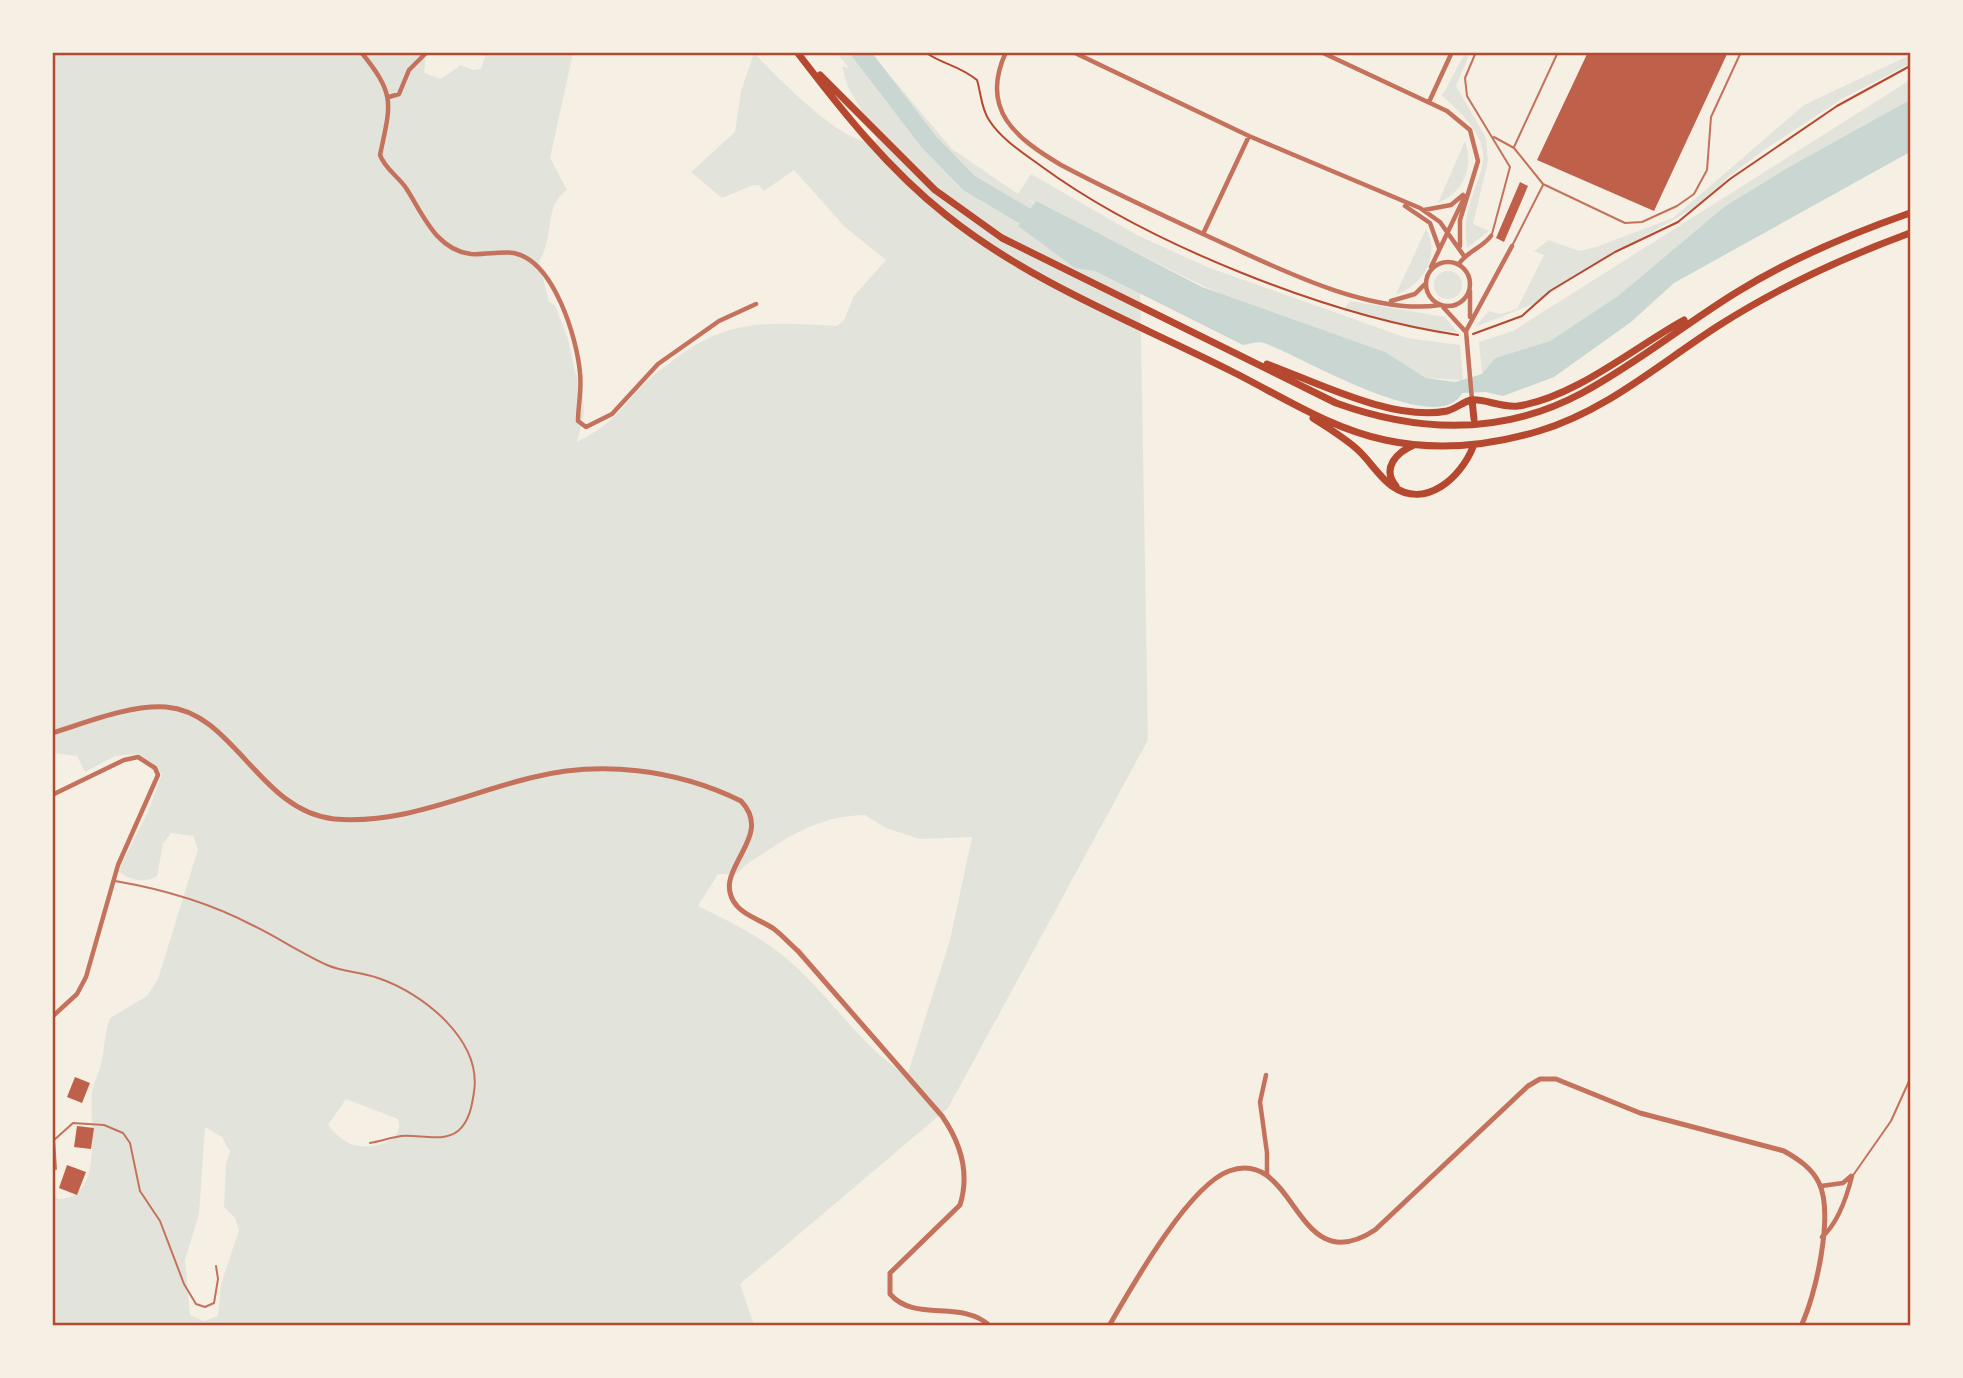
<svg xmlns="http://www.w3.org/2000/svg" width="1963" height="1378" viewBox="0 0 1963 1378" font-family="'Times New Roman',serif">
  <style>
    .green { fill: #e2e4dc; fill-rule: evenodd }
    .water { fill: #c9d6d2 }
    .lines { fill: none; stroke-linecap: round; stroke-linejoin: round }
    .river { stroke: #c9d6d2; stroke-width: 18 }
    .building { fill: #bf614a }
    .path { stroke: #b5482f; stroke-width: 2 }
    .service { stroke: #c5725c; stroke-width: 2 }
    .minor { stroke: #c5725c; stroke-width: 4.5 }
    .tertiary { stroke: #c5725c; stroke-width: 5 }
    .primary { stroke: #b5482f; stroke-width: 7 }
    .neatline { fill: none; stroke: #b5482f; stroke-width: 2.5 }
  </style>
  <rect width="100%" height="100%" fill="#f6efe4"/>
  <path class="green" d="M236 52 426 53 424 73 441 79 461 65 472 70 481 69 486 53H573L550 158 567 190C543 205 555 239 539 261L549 302 555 305 568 339 575 372 582 384 584 413 577 442C610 425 618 413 641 387 652 375 666 366 679 356 733 317 773 323 837 326L844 320 854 296 886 260 845 227 794 170 764 191 759 185H753L722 198 691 172 735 132 741 91 754 53C777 77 842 145 875 143L877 138 847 85 842 66 849 68 837 53H871L952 149 1018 194 1031 174 1137 235 1207 267 1407 338 1460 345 1463 380 1426 378 1385 352 1236 302 1027 199 1140 275 1148 740 948 1108 740 1284 754 1325H53L52 1124 54 1193 58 1199C105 1200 89 1122 92 1093 93 1083 98 1076 100 1067 105 1051 104 1034 110 1018L147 996 158 979 198 849 193 836 171 833 163 844 157 876C145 884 129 880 118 871L148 812 162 774 138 754 115 756 85 772 77 756 53 753V53ZM865 815 886 828 920 839 972 837 950 940 907 1076C859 1045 830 995 787 959 760 936 730 922 698 906L718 874H737C746 863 755 859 767 851 798 830 826 816 865 815ZM346 1099 398 1119C406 1142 371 1150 355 1145 345 1143 334 1133 328 1125ZM205 1127 222 1137 230 1152 226 1164 224 1207 235 1218 239 1230 221 1284 218 1316 204 1321 190 1315 185 1260 199 1214Z
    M1465 53H1470L1456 86 1486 138 1488 161 1473 224 1489 231 1467 248C1456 175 1524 165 1442 96Z
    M1910 55V64L1845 97 1764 150 1728 177 1703 203 1583 271 1539 302 1475 327 1489 311 1501 314 1517 309 1544 255 1534 251 1549 240 1579 251 1596 247 1673 218 1804 105Z
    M1910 80V100L1724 207 1618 296 1581 321 1550 341 1495 358 1482 374 1479 342 1513 331Z
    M1465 141C1474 167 1464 192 1438 203Z
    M1426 229C1441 255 1423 286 1396 294Z
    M1434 285a14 14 0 1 1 28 0a14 14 0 1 1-28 0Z
    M1351 301 1445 317 1457 332C1421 332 1378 319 1344 308Z"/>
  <path class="water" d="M1910 100V152L1674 283 1631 322 1554 377 1503 396 1486 392 1462 393C1439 440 1297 354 1264 343 1258 341 1250 344 1243 345L1095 271 1075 268 1018 226 1036 201 1202 287 1385 352 1426 378 1455 382 1482 374 1495 358 1550 341 1618 296 1724 207 1791 166Z"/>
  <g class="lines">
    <path class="river" d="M860 52 929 142 969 183 1045 228"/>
  </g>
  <path class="building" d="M1588 52H1728L1654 211 1537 160Z
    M1520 182 1528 186 1504 242 1496 238Z
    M75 1077 90 1083 82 1103 67 1097Z
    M77 1126 94 1128 91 1149 74 1147Z
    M67 1165 86 1172 77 1195 59 1188Z"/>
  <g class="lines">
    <path class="path" d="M925 52C943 65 957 64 977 80 981 93 981 108 989 120 1001 139 1023 153 1041 166 1146 243 1328 316 1458 335
      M1473 334 1522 316 1550 291 1615 252 1678 222 1730 179 1837 106 1910 66"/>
    <path class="service" d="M1476 52 1465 78 1467 96 1510 167 1492 234
      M1494 137 1514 148 1543 184 1625 223 1642 222 1677 206 1694 194 1707 170 1711 117 1741 52
      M1514 147 1558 52
      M1512 246 1543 185
      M115 881C162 889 210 903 252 925 277 937 301 953 327 965 343 972 362 972 378 978 423 993 482 1040 474 1092 472 1106 469 1122 458 1131 443 1143 418 1134 401 1136 390 1138 380 1141 370 1143
      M52 1110 56 1169
      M53 1141 73 1123 104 1125 123 1133 130 1143 140 1191 160 1221 184 1284 196 1304 205 1307 214 1303 218 1279 216 1266
      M1854 1174 1891 1121 1910 1079"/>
    <path class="minor" d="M361 52C396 95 391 103 380 155 385 169 398 176 406 188 423 214 436 250 471 254 485 255 501 251 514 253 554 261 577 338 580 373 582 389 578 406 578 421L586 427 612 414 658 364 719 321 756 304
      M1006 52C979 110 1016 138 1061 165 1112 192 1164 216 1216 240 1277 268 1372 316 1440 305
      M1073 52 1249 136 1420 208 1440 222 1464 256
      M1321 52 1447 111 1470 130 1478 161 1460 220V246
      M389 97 399 94 409 70 427 52
      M1429 102 1452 52
      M1405 206 1430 223 1439 248
      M1424 210 1451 205 1463 195
      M1203 234 1249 136
      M1426 284a22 22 0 1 1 44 0a22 22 0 1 1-44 0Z
      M1459 264C1466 252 1482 248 1491 236
      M1431 267 1465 196
      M1391 301 1415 294 1425 284
      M1443 307 1465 331
      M1470 317V291
      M1472 400 1466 331 1512 246
      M52 795 124 760 138 757 155 768 158 775 118 865 86 977 77 994 52 1017
      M52 846V869
      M1266 1075 1260 1102 1267 1153V1175
      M1821 1186 1843 1183 1851 1176
      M1822 1237C1838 1223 1847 1196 1852 1176"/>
    <path class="tertiary" d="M52 733C88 722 128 705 166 707 234 712 259 811 334 819 402 825 465 794 530 778 600 760 676 769 741 801 777 839 707 871 737 906 745 916 763 921 774 929 782 935 790 944 798 951L942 1116C960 1142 970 1173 960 1205L890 1273V1294C915 1323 962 1299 990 1326
      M1109 1326C1131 1288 1188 1186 1229 1171 1297 1146 1294 1283 1375 1230L1528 1086 1540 1079H1556L1640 1113 1784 1151C1798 1159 1812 1168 1819 1183 1834 1214 1816 1295 1801 1326"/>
    <path class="primary" d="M797 52C842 111 888 169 946 215 1031 283 1134 322 1231 371 1281 396 1329 428 1385 440 1436 451 1489 446 1539 431 1606 411 1659 364 1718 326 1779 287 1842 258 1910 233
      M820 75 935 190 1002 238 1336 403C1419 433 1502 436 1582 393 1636 364 1685 324 1737 292 1792 258 1850 234 1910 213
      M1267 364C1316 382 1394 422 1447 411 1455 409 1463 402 1471 400 1483 398 1502 408 1518 406 1574 398 1635 347 1684 320
      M1472 400 1474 419
      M1313 418C1328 428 1345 438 1358 450 1370 461 1379 477 1392 486 1426 510 1461 477 1473 447
      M1396 486C1381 468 1397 452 1414 445"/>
  </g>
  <rect width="1963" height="1378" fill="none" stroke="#f6efe4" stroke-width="108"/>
  <rect x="54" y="54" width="1855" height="1270" class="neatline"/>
</svg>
